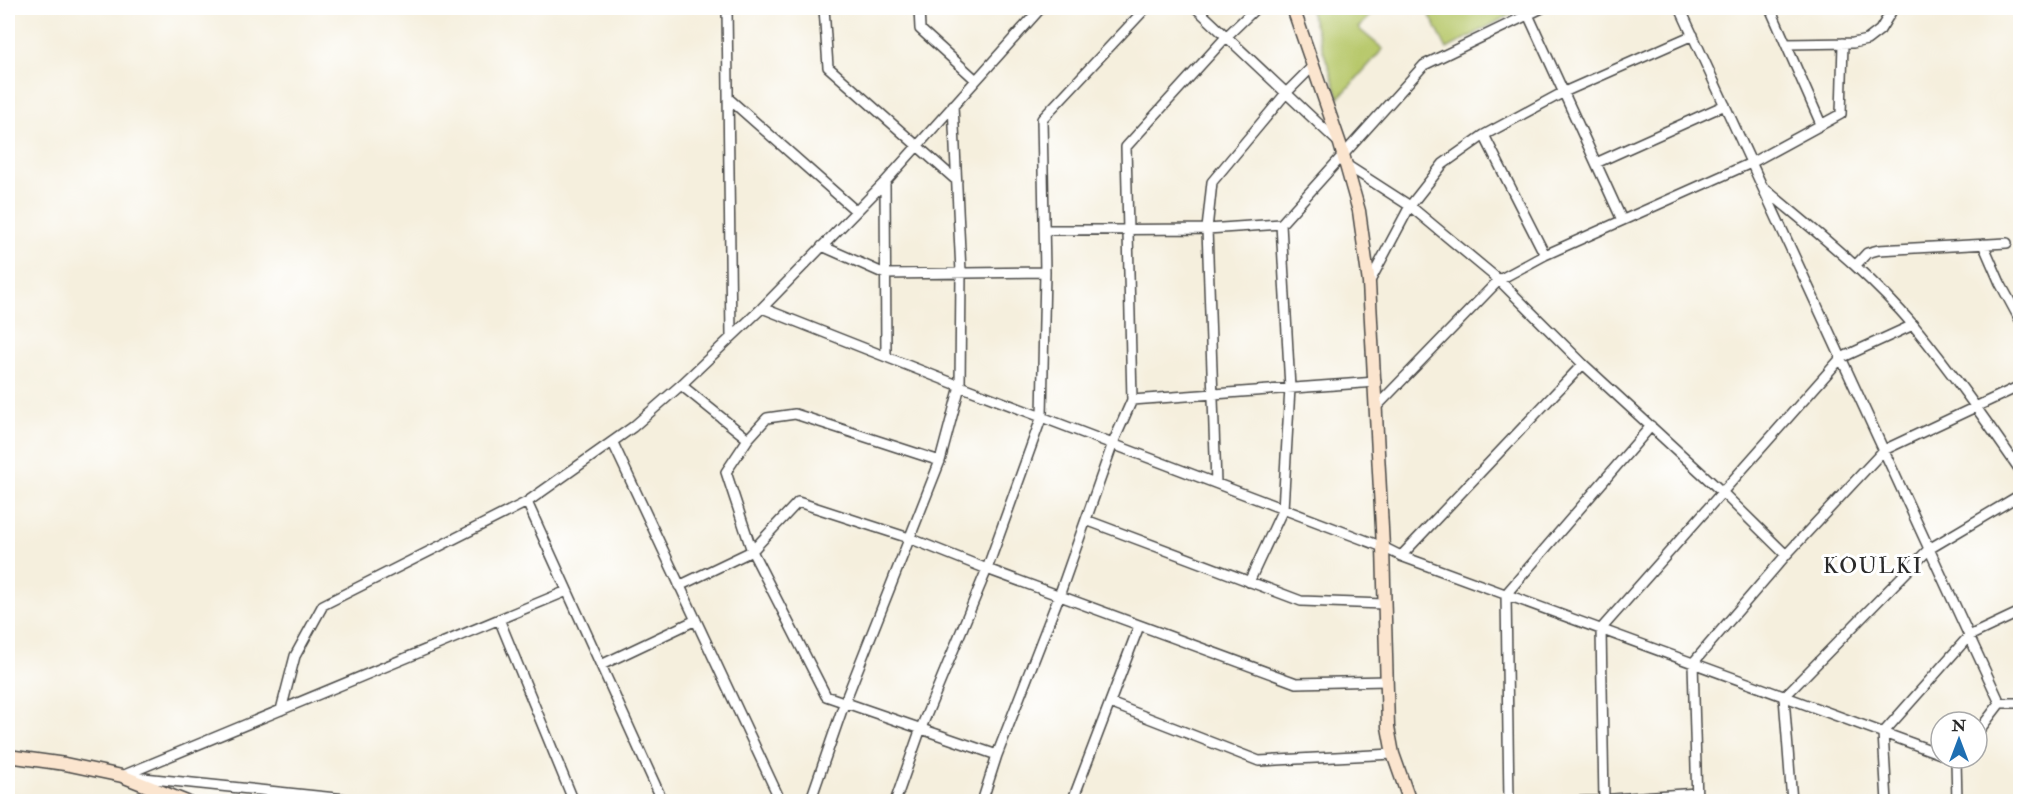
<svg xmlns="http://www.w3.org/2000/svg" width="2028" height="809" viewBox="0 0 2028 809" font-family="'IM FELL Double Pica',serif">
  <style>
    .green { fill: #b7c86b; stroke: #717a4b; stroke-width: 1.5 }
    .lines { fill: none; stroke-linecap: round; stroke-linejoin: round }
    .street-casing { stroke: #494846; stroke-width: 12 }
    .secondary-casing { stroke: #494846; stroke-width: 15 }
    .street { stroke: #fff; stroke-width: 9 }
    .secondary { stroke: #fbe5cf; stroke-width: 12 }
    .labels { text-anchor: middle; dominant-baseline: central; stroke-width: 6; stroke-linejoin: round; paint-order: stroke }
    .quarter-label { font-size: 22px; letter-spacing: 1.5px; fill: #2b2b2b; stroke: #fff }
  </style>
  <rect width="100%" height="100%" fill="#fff"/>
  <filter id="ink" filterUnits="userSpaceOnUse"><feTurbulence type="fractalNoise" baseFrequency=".0167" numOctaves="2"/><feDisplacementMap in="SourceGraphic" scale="12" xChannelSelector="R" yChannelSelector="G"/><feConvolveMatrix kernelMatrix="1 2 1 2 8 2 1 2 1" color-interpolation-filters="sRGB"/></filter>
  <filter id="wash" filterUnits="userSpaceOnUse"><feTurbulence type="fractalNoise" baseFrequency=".008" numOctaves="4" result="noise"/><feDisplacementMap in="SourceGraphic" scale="24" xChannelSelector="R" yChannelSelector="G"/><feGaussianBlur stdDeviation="1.35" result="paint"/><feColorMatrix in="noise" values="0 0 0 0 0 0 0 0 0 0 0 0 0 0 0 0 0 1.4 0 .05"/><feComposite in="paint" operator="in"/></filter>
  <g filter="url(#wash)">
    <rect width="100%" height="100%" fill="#f5efdd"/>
    <path class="green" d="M1309 8H1379L1358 28 1383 49 1339 98Z
      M1426 8H1515L1517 11 1447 49Z"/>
  </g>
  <g filter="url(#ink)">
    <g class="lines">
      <defs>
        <path id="street" d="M727 8 731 337
          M824 8 828 67 957 181
          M919 8 920 29 976 80
          M1196 8 1338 142
          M1525 8 1622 220
          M1680 8 2000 703
          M1770 8 1821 124
          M1786 44 1853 43 1867 40 1880 30 1891 12 1892 8
          M728 98 856 211
          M1484 135 1545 255
          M1596 163 1725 105
          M1345 164 1410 206 1499 280 1583 364 1722 492 1786 555
          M885 182 886 356
          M1765 189C1816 232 1870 274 1914 326 1952 372 1986 421 2020 470
          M1044 230 1207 229 1281 224
          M1983 244 2000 283 2020 320
          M822 246 885 274 1045 272
          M1856 265 1867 253 1878 250 2007 243
          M1369 283 1410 206 1443 164 1484 135 1564 92 1693 35
          M762 308 960 386 1383 547 1401 556 1941 754
          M681 385 748 439
          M1132 400 1376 382
          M1376 407 1499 280 1545 255 1751 163 1841 114 1843 43
          M613 443 781 802
          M940 461 795 414 767 418 748 439 726 472 752 551 826 696 997 755
          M1216 483 1207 229 1212 182 1287 92 1313 66
          M527 502 663 802
          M1086 520 1301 601 1384 604
          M1401 556 1583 364
          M1249 582 1283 509 1290 388 1281 224 1424 65 1542 8
          M679 586 752 551 798 502 909 538 987 569 1296 683 1387 681
          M499 619 574 802
          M601 665 696 620
          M1110 703 1259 761 1393 754
          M281 710 295 656 323 605 527 502 633 427 681 385 762 308 885 182 1041 8
          M1977 733 2000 703H2020
          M122 776 567 591
          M134 777 375 802
          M810 802 844 704 940 461 960 386 961 272 953 105
          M895 802 921 728 987 569 1042 416 1045 272 1042 119 1146 8
          M982 802 997 755 1059 596 1113 443 1132 400 1126 147 1227 36 1256 8
          M1072 802 1139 626
          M1509 802 1506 594 1651 426
          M1572 802 1697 793
          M1604 802 1601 629 1841 358 1913 325
          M1697 802 1693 663 1786 555 1884 450 2020 386
          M1792 802 1784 697 1929 549 2020 495
          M1887 802 1883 733 1969 636 2020 612
          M1957 802 1956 760 1957 758"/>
        <path id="secondary" d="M1293 8 1340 144 1359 211 1369 283 1383 547 1388 727 1393 754 1410 802
          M8 756 65 764 122 776 187 802"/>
      </defs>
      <use href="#street" class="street-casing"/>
      <use href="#secondary" class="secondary-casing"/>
      <use href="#street" class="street"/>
      <use href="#secondary" class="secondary"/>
    </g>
  </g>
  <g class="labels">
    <g class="quarter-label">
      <text x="1873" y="566">KOULKI</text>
    </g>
  </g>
  <rect width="2028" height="809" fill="none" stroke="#fff" stroke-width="30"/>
  <g transform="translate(1959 740)"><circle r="28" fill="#ffffff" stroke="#aaaaaa" stroke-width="1.5"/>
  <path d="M0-4.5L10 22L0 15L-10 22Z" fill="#1f6fb2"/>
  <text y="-9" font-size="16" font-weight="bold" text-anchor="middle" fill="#2b2b2b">N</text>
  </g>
</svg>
